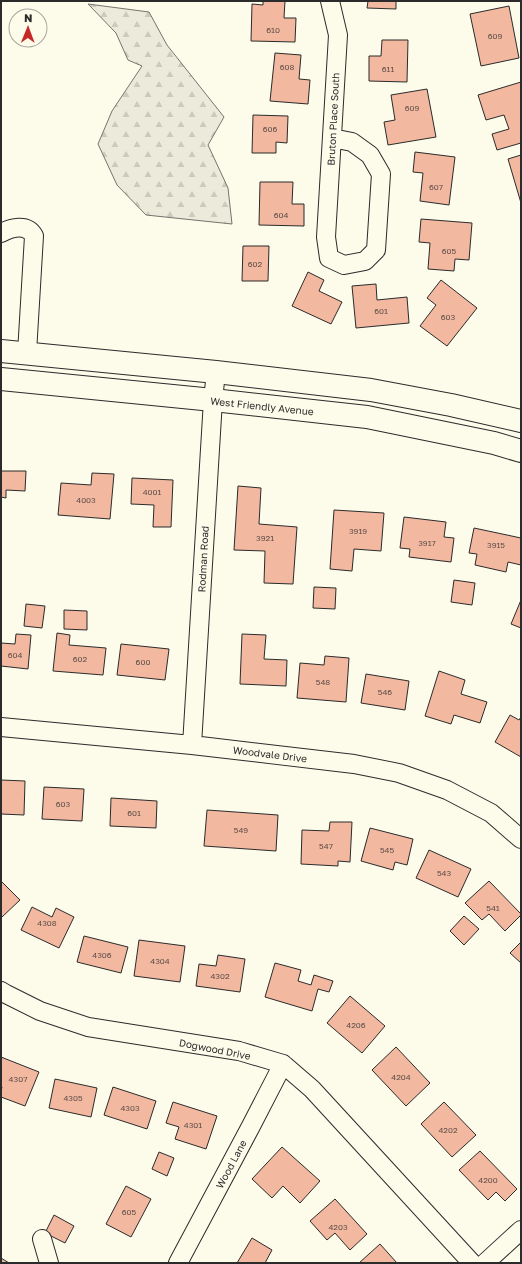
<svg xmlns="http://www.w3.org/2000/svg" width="522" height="1264" viewBox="0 0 522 1264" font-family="'Golos Text',sans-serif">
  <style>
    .forest { fill: url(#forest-firs); stroke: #74746e }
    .building { fill: #f2b8a0; stroke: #2b2b2b }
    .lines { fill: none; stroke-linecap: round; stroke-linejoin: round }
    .minor-casing { stroke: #2b2b2b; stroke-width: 20 }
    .major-casing { stroke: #2b2b2b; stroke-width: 24 }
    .minor { stroke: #fdfbea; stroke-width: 18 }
    .major { stroke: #fdfbea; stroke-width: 22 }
    .labels { text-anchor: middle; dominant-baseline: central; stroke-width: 3; stroke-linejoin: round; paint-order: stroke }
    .number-label { font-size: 8px; fill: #5d4e48 }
    .street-label { font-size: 10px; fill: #2b2b2b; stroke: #fdfbea }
  </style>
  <defs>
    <pattern id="forest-firs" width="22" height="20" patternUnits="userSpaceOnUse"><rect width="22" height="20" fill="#ecebdb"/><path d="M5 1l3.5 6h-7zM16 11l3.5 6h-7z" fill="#cbcabc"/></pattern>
  </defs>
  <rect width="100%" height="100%" fill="#fdfbea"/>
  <path class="forest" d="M88 4 149 12 167 45 224 117 208 145 228 188 232 224 146 215 117 185 98 144 112 111 142 66 128 60 116 33Z"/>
  <path class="building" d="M263 1H285L284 18H296L295 42 251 41 252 4 263 5Z
    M368 1H396V9L367 8Z
    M509 6 519 58 481 66 470 14Z
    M382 40H408L407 82 369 81V56H381Z
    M275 53 301 55 299 79 310 80 308 104 270 101Z
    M521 82V143L497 150 492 134 509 129 504 115 486 120 478 95Z
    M427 89 436 137 388 145 384 122 395 120 391 95Z
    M253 115 288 116 287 143 276 142V153H252Z
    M415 152 455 157 449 205 420 201 423 173 413 172Z
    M521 155V203L508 159Z
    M260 182H293L292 204H304V226L259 225Z
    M421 219 472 223 469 260 455 259 454 271 428 269 430 243 419 242Z
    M243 246H269L268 281H242Z
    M308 272 324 280 319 291 342 302 331 324 292 306Z
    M441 280 477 308 447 346 420 326 436 305 427 298Z
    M376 284 377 300 407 297 409 323 356 328 352 286Z
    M1 471H26L25 491 6 490V498L1 497Z
    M92 473 114 474 110 519 58 515 61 483 91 485Z
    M132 478 173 480 171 527H153L154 505 131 504Z
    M238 486 261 488 259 524 297 527 293 584 264 583 265 551 234 550Z
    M334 510 384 513 381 551 354 549 352 571 330 569Z
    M404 517 446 522 444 537 454 538 451 562 409 557 410 549 400 548Z
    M474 528 521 538V565L508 562 506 572 475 565 477 554 469 553Z
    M454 580 475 583 472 605 451 602Z
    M314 587 336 588 335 609 313 608Z
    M521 600V628L511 624Z
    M26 604 45 606 42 628 24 626Z
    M64 610 87 611V630L64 629Z
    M57 633 70 635 69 645 106 648 103 675 53 671Z
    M16 634 31 635 28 669 1 666V643L15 644Z
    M242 634 266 635 264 659 287 660 286 686 240 684Z
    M121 644 169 649 165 680 117 675Z
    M325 656 349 658 346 702 297 698 300 663 324 665Z
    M439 671 465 680 461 694 487 702 480 723 454 715 451 724 425 716Z
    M366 674 409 681 405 710 361 703Z
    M510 715 519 720 521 717V757L495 742Z
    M1 780 25 781 24 815 1 814Z
    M44 787 84 789 82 821 42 819Z
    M111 798 157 801 156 828 110 826Z
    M207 810 278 815 276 851 204 846Z
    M330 822H352L350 862 338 861V866L301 864 302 830 329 831Z
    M370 828 413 839 407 865 395 862 393 870 361 861Z
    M429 850 471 869 458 897 416 878Z
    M1 881 20 900 2 917H1Z
    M489 881 521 914V915L505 931 489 914 482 920 465 903Z
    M32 907 52 917 56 908 74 917 59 948 21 930Z
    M464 916 479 929 464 945 450 931Z
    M84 936 128 947 121 973 77 962Z
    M139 940 185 946 180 982 134 976Z
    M521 942V963L510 953Z
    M218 955 245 959 240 992 196 986 199 964 216 966Z
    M275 963 301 970 298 981 311 985 314 975 333 981 329 992 318 989 312 1011 265 997Z
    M350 996 385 1026 362 1053 327 1023Z
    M396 1047 430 1083 406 1106 372 1070Z
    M1 1057 39 1072 25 1106 1 1097V1091L2 1087H1Z
    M55 1079 97 1088 91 1117 49 1108Z
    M113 1087 156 1101 147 1129 104 1115Z
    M173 1102 217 1116 206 1149 175 1139 179 1127 166 1123Z
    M444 1102 476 1135 452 1157 421 1124Z
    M282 1147 320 1181 300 1203 283 1186 272 1198 252 1179Z
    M480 1151 517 1189 505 1201 496 1192 488 1200 459 1170Z
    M159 1152 174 1158 167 1176 152 1169Z
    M126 1186 151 1199 131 1237 106 1224Z
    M335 1199 367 1234 350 1250 335 1233 327 1240 310 1221Z
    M54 1215 74 1226 65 1243 45 1233Z
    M252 1238 272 1250 265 1263H237Z
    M380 1244 397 1263H359Z
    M1 1258 9 1263H1Z"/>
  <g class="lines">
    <defs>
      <path id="minor" d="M330 1 338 35 326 237 329 258 344 265 365 261 376 250 381 174 370 155 352 142 332 138
        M1 233C11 228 27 223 34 236L27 353
        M1 727 192 745 354 764 399 773 447 790 491 813 521 839
        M192 745 213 400 216 372
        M1 991 6 994 40 1011 88 1027 239 1051 283 1064 312 1089 472 1263
        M42 1239 49 1263
        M178 1263 251 1126 283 1064
        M485 1263 521 1230"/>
      <path id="major" d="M1 351 216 372 371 390 451 405 521 421
        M1 379 213 400 367 417 494 443 521 451"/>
    </defs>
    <use href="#minor" class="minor-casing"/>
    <use href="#major" class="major-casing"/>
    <use href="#minor" class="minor"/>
    <use href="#major" class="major"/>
  </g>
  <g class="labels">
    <g class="number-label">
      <text x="273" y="30">610</text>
      <text x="495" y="36">609</text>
      <text x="287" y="67">608</text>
      <text x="388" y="69">611</text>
      <text x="412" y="108">609</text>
      <text x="270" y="129">606</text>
      <text x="436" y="187">607</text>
      <text x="281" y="215">604</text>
      <text x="449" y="251">605</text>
      <text x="255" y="264">602</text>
      <text x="381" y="311">601</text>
      <text x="448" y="317">603</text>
      <text x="152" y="492">4001</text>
      <text x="86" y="500">4003</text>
      <text x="358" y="531">3919</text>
      <text x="265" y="538">3921</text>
      <text x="427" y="543">3917</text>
      <text x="496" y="545">3915</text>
      <text x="15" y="655">604</text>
      <text x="80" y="659">602</text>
      <text x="143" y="662">600</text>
      <text x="323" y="682">548</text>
      <text x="385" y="692">546</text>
      <text x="63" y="804">603</text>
      <text x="134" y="813">601</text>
      <text x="241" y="830">549</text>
      <text x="326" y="846">547</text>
      <text x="387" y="850">545</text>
      <text x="444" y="873">543</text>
      <text x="493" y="908">541</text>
      <text x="47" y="923">4308</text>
      <text x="102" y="955">4306</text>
      <text x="160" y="961">4304</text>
      <text x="220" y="976">4302</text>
      <text x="356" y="1025">4206</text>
      <text x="401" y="1077">4204</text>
      <text x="18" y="1079">4307</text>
      <text x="73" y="1098">4305</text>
      <text x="130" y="1108">4303</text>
      <text x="193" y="1125">4301</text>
      <text x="448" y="1130">4202</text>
      <text x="488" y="1180">4200</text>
      <text x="129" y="1212">605</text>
      <text x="338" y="1227">4203</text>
    </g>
    <g class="street-label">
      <text transform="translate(333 119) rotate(-87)">Bruton Place South</text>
      <text transform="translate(262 406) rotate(6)">West Friendly Avenue</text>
      <text transform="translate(203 559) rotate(-87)">Rodman Road</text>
      <text transform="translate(270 754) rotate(7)">Woodvale Drive</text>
      <text transform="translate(215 1049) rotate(11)">Dogwood Drive</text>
      <text transform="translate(231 1164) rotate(-62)">Wood Lane</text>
    </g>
  </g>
  <rect width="522" height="1264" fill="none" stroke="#2b2b2b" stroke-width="4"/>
  <g transform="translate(28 28) rotate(1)"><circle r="19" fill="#fdfbea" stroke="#a9a89e"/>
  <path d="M0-3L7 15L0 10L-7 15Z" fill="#c62828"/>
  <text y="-6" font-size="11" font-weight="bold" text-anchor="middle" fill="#2b2b2b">N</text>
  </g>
</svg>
